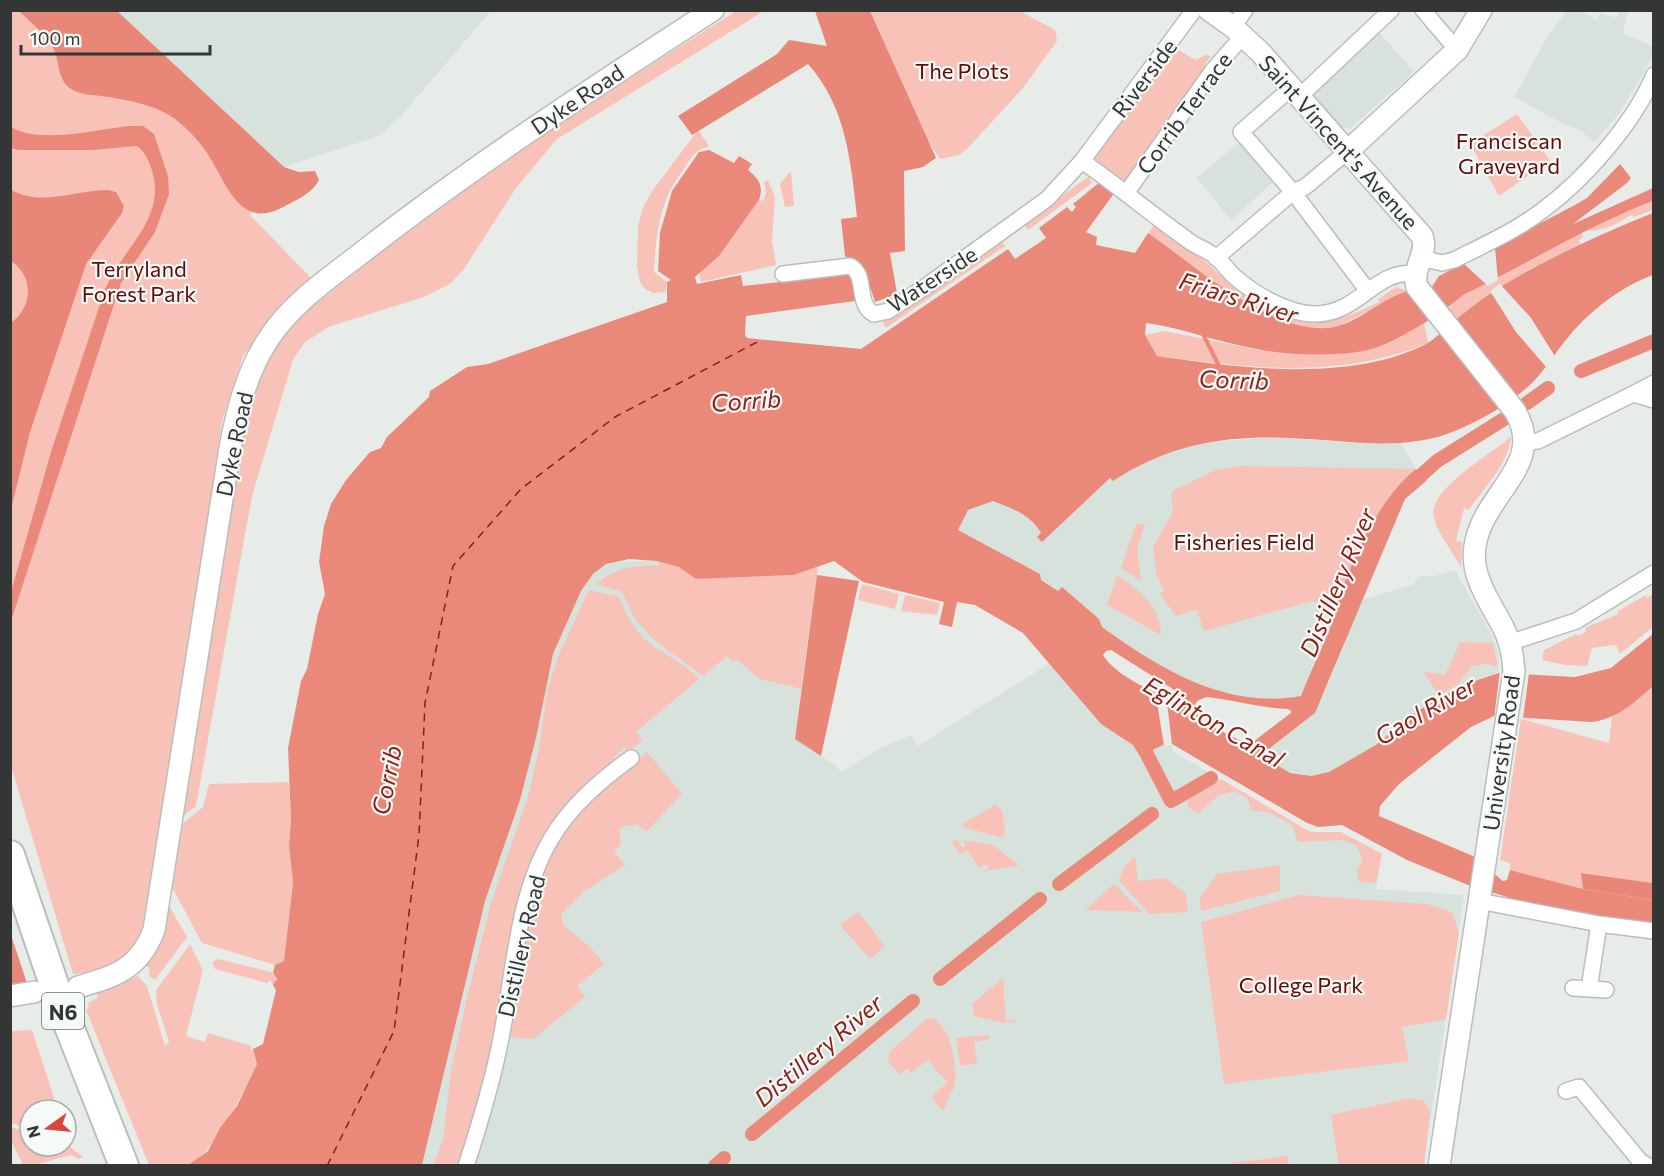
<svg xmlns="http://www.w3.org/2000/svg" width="1664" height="1176" viewBox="0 0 1664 1176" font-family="Commissioner,sans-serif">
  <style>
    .built { fill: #d6e2db }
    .green { fill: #f8c2b9 }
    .forest { fill: #e88778 }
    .water { fill: #ea897a; fill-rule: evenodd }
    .pier { fill: #e8ece9 }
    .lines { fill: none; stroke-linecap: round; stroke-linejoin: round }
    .stream { stroke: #ea897a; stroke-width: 4 }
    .canal { stroke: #ea897a; stroke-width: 14 }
    .ferry { stroke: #8e1c13; stroke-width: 1.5; stroke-dasharray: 8 6; stroke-linecap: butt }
    .street-casing { stroke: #b9bdbb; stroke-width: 18 }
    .secondary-casing { stroke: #b9bdbb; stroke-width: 24 }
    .highway-casing { stroke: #b9bdbb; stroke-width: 32 }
    .street { stroke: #fff; stroke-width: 15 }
    .secondary { stroke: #fff; stroke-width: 21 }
    .highway { stroke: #fff; stroke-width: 28 }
    .labels { text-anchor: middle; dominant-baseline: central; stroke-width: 4.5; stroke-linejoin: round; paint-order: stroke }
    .shield { fill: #f5f9f7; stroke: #6e706f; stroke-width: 1.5 }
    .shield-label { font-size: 21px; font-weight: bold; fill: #343635 }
    .park-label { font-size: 22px; fill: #630b06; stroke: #f5f9f7 }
    .street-label { font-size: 22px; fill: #343635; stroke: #f5f9f7 }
    .water-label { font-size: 24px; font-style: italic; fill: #8e1c13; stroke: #f5f9f7 }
  </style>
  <rect width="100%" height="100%" fill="#e8ece9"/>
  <path class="built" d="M117 11H491L400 117 379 136 284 167Z
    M1567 11H1582L1597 21 1600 13 1617 18 1619 11H1628L1623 33 1653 47V57L1619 114 1594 142 1580 130 1564 124 1514 97 1549 34Z
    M1378 31 1414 72 1351 128H1342L1310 93Z
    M1238 143 1273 182 1231 220 1197 178Z
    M1279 437 1353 443H1401L1416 469 1397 484 1342 606 1414 584 1418 577 1426 575 1431 577 1455 570 1490 632 1498 651 1499 673 1447 693 1414 713 1376 745 1357 757 1329 772 1311 776 1290 773 1261 755 1305 722 1325 692 1346 640 1313 664 1301 696 1285 699 1249 697 1214 690 1164 669 1173 751 1302 828 1318 833 1341 832 1382 854 1376 889 1464 895 1424 1165 422 1166 485 901 520 800 536 738 553 654 581 591 593 574 606 564 617 561H657L668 579 760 679 801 689 796 739 836 766 841 772 877 750 911 735 918 746 1050 663 1101 724 1133 745 1140 756 1163 745 1153 664 1102 627 1062 587 1059 591 1041 580 1040 574 958 530 968 510 993 501 1024 514 1035 522 1041 533 1111 478 1113 481 1135 466 1171 450 1207 442Z"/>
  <path class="green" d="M11 11H117L284 167 250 215 311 278 286 300 243 356 222 421 153 895 135 953 96 972 73 974 11 766Z
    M736 11H764L557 139 516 188 464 269 450 284 424 297 328 327 304 343 293 360 252 496 196 806 183 816 239 445 259 376 274 344 297 319 444 202 512 153Z
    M870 11H1020L1055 30 1057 41 1023 88 967 149 959 155 940 159 927 140Z
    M1174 47 1195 60 1206 55 1211 56 1204 65 1206 67 1123 185 1090 159Z
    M1517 114 1550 160 1499 196 1470 144Z
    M698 130 709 146C695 150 691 158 683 170 659 202 656 233 654 272L667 282 665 292 653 293 645 289 640 282 637 266 638 226 643 207 653 190Z
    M791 171 794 206 785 207 780 184Z
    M1089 176 1092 183 1028 230 1024 224Z
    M768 180 775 197 772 242 776 265 701 282 699 273 719 256 759 200 763 201 766 193 764 182Z
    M1653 201V210L1634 217 1630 215C1622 222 1600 233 1587 230L1617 215Z
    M1155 224C1169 236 1186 245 1200 257 1212 266 1222 278 1234 288 1287 328 1321 332 1379 302L1378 299 1396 287 1407 291 1339 326C1275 340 1197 268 1148 233Z
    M1581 233 1583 237 1579 240 1581 246 1533 270 1455 320 1447 309 1463 295Z
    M1001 240 1005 246 886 328 883 322Z
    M1424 322 1428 343C1337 380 1251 368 1157 356L1145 335 1165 331 1259 350 1407 331Z
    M1511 436C1509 464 1484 487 1469 510L1464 508 1456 541 1462 542 1461 567C1453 552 1438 534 1434 518 1426 489 1492 455 1511 436Z
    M1241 466 1416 469C1374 503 1357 558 1336 607L1313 601 1204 631 1197 610 1176 616 1160 594 1164 591 1156 573 1153 547 1173 512 1171 494 1174 490 1216 470Z
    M1136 524H1145L1137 549 1141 581 1121 568Z
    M657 561 679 567 696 579 794 575 818 567 801 689 760 679 737 660 733 662 727 656 703 676 654 640 635 619 622 592 597 584C613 568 637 564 660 566Z
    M1117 575C1139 590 1161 606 1161 635L1107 605Z
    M862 584 899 594 895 609 858 600Z
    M589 590 619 597C627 616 636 634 653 646 669 657 686 665 699 679L636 732 642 740 628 752 625 747 613 758H621L552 829 486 1079 460 1165 433 1166 443 1140 451 1070 468 994 491 903 528 797 539 749 547 692 559 654Z
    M1653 594V627L1620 654 1616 645 1592 648 1587 666 1565 665 1542 660 1544 650 1576 634 1578 636 1586 632 1585 628 1618 614V611L1646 595 1647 598Z
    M905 595 940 603 937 615 901 611Z
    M1460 642 1493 643 1498 667 1487 664 1473 666 1457 685 1439 696 1424 672 1445 675Z
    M1653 686V883L1582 873 1583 889 1510 870V863L1500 860 1521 719 1609 743 1612 717Z
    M647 752 682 794 647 831 636 824 619 828 621 845 614 851 625 865 583 892 561 914 563 925 590 947 604 964 577 986 585 997 533 1039 507 1037C521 961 526 873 578 812 598 789 624 771 647 752Z
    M1221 779 1310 832H1341L1382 854 1376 883 1359 882 1357 870 1363 860 1356 845 1342 840 1298 842 1292 825 1270 813 1251 810 1248 799 1235 791 1219 795 1198 813 1188 807 1187 800Z
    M289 782 291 819 289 846 293 882 284 961 275 965 202 943 171 885 181 825 203 807 209 784Z
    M995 805 1001 809 1005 827 1003 838 963 827 964 823Z
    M957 840 962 848 966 846 963 840 993 845 1019 865 982 872 989 868 986 865 979 867 967 851 960 854 952 842Z
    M1135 856 1138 881 1165 878 1186 893 1188 912 1149 914 1119 880 1123 868Z
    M1280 865V891L1201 911 1200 898 1217 874Z
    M1114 884 1142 912 1085 910Z
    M1299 895 1427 904 1452 912 1459 933 1446 1019 1402 1027 1409 1061 1224 1084 1201 922Z
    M168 904 187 937 155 980 149 976 150 968 145 965 155 952Z
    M858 912 885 946 870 959 840 925Z
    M190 944 203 970 186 1036 205 1042 208 1033 252 1046 250 1050 253 1049 257 1064C247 1086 210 1160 187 1165 176 1168 160 1165 149 1165L86 1010 89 1008 88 1003 97 998V991L138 976 147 986 165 1046 169 1042 157 1004 156 990Z
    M218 959 275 973 276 982 273 985 270 980 267 983 215 969 212 962Z
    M1003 978 1006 1021 1014 1020 1015 1022 1004 1023 974 1016 972 1004Z
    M933 1018C951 1028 957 1064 955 1083 954 1090 948 1098 945 1105L948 1106 942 1110 931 1097 947 1083 928 1060 911 1073 907 1068 899 1075 888 1061 889 1053 894 1048 926 1019Z
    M32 1030 58 1110H30V1129L11 1123 10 1031Z
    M989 1035 990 1039 974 1042 977 1063 960 1066 956 1038Z
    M1410 1098 1423 1100 1430 1111 1424 1165H1339L1331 1115Z
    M11 1127 30 1133V1146L66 1144 83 1157 78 1159 72 1155C55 1158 40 1166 23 1165L11 1141Z
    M1287 1156 1289 1165H1234L1233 1163Z"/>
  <path class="forest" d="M19 11H117L284 167 299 172 315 171 319 180C312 193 300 198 287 205 241 232 229 188 209 156 201 143 188 129 175 119 155 104 126 100 102 96 93 95 83 95 75 91 58 83 60 67 55 52 49 36 31 23 19 11Z
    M815 11H870L936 158 923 167 904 171 905 251 890 253 897 294 875 302 864 268 845 256 841 219 857 217C851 162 846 106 808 64L692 135 678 116 777 54 789 40 827 46Z
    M11 190C44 207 74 190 108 190L116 192 124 206 122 213 86 264 30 432 11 509V323C33 307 34 276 11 261Z
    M817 575 859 581 821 756 795 739Z
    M1581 873 1653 883V900L1583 889Z
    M10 932 27 983 10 987Z"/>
  <path class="water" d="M128 126H143L154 134 168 176 169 194 155 232 121 283 11 621V592L51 452 104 292C120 250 165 222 153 174 150 163 146 153 137 146L92 150H18L11 148V127C38 144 96 130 128 126Z
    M709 150 734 163 739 156 752 164 748 170C759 179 764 186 759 200L719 256 695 277 697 284 741 275 743 286 851 274 855 301 746 316 745 335 747 338 861 349 1008 249 1015 259 1046 238 1039 228 1067 207 1072 212 1076 207 1073 204 1100 182 1115 192 1086 232 1097 237 1096 245 1135 253 1148 233C1194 265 1279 342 1338 326 1363 319 1383 298 1408 291 1415 289 1423 289 1431 288L1439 276 1575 205 1587 198 1620 164 1631 178 1627 183 1573 224 1653 188V201C1587 226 1527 264 1463 295 1442 314 1395 343 1368 350 1337 357 1288 355 1257 349 1220 343 1183 328 1146 323L1145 335 1157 356C1238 368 1350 383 1426 344 1436 339 1445 328 1454 321 1469 309 1486 296 1502 286 1549 258 1602 233 1653 213V275C1622 286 1591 310 1570 335 1556 351 1545 371 1530 385 1505 407 1475 424 1444 435 1400 449 1354 442 1309 439 1235 434 1176 440 1113 481L1110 478 1042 542 1037 537 1041 533C1030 514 1013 509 993 501L968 510 958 530 1040 574 1041 580 1058 591 1062 587 1099 619 1102 627C1162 670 1225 709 1301 696 1310 672 1321 651 1330 628 1333 621 1334 613 1336 606 1352 560 1378 499 1416 469L1426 481 1405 499 1315 713 1261 755 1290 773 1311 776 1329 772 1376 745 1414 713 1463 685 1499 673 1575 677 1611 668 1653 634V686C1635 702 1616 720 1591 722L1494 716 1471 727 1399 784 1380 806 1379 816 1473 856 1503 881 1507 880 1510 870 1583 889 1653 900V926L1543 908 1468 885 1407 860 1342 825 1318 827 1307 823 1172 744 1163 745 1140 756 1133 745 1101 724 1023 633 975 605 957 602 952 627 939 624 944 602 863 582 834 561 794 575 696 579 679 567 657 561 629 559 606 564 593 574 581 591 553 654 536 738 520 800 485 901 422 1165 187 1166 208 1151 220 1128 237 1106 257 1064 253 1049 263 1044 276 990 273 985 277 979 273 972 275 965 284 961 293 882 289 846 291 819 288 748 301 681 307 669 318 614 325 594 319 562 324 526 331 504 346 480 370 452 381 448 387 437 429 397 430 391 467 367 488 364 667 302V282L671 280 658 271 660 233 672 191 699 152ZM1111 650 1176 691 1179 699 1175 701C1152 691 1117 677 1103 655L1106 651ZM1206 697C1234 700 1260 708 1288 709L1292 712 1249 745 1201 721 1194 707 1197 701Z"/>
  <path class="pier" d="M1495 248 1498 280 1488 286 1463 263Z
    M1500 284 1531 318 1556 358 1547 368 1516 332 1490 291Z
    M1500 670 1529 673 1523 719H1494Z
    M1155 690 1166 694 1172 745 1164 746Z"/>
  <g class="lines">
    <path class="stream" d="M1203 334 1220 368"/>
    <path class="canal" d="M1581 371 1654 341
      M1527 403 1548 388
      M1407 488 1437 461 1504 419
      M1138 737 1171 801 1211 778
      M1059 884 1152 814
      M940 979 1040 899
      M752 1134 913 1001
      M715 1166 724 1158"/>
    <path class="ferry" d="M327 1166 394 1031 419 835 425 703 453 566 521 489 615 417 759 341"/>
    <defs>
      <path id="street" d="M1423 10 1457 50
        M1233 27 1245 10
        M1291 88 1241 132 1293 192 1368 291
        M1299 97 1391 10
        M1082 161C1118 186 1150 213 1185 238 1194 246 1206 249 1216 257 1223 263 1228 271 1235 277 1254 294 1290 315 1317 314 1359 313 1377 268 1415 274
        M1127 192 1213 70 1243 36
        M1216 258 1293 192 1305 187 1349 150
        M1420 258 1442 263 1454 260C1484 245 1517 230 1543 210 1585 179 1634 123 1654 75
        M783 274 850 266C868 275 855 304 874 314L888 311 922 289 1047 199 1082 161 1194 10
        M1633 394 1654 383
        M1526 442 1538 441 1633 394 1654 400
        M1509 643 1576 621 1654 573
        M1479 901 1599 924 1654 931
        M1573 988 1606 990
        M1589 989 1599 924
        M1566 1091 1579 1087 1640 1161 1648 1166
        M466 1166C480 1123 493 1081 501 1038 514 973 517 896 551 839 570 806 601 780 631 758"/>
      <path id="secondary" d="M1209 10 1233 27 1260 52 1422 236C1429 253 1411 268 1417 287L1515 411C1547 465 1483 493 1475 546 1470 576 1490 602 1503 627 1510 640 1513 656 1514 671L1439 1166
        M1349 150 1457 50 1481 10
        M78 987C116 976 139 969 154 930L230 448C237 410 247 371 269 338 294 300 338 272 373 244 482 160 597 85 713 10
        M10 996 34 992"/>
      <path id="highway" d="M10 855 63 1011 124 1166"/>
    </defs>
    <use href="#street" class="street-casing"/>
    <use href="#secondary" class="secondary-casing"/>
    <use href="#highway" class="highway-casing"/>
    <use href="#street" class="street"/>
    <use href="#secondary" class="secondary"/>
    <use href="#highway" class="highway"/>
  </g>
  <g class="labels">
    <rect class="shield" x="42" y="993" width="42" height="36" rx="4.5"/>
    <g class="shield-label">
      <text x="63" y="1011">N6</text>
    </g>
    <g class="park-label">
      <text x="962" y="70">The Plots</text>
      <text x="1509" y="140">Franciscan<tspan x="1509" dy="25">Graveyard</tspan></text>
      <text x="139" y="268">Terryland<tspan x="139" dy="25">Forest Park</tspan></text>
      <text x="1244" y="541">Fisheries Field</text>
      <text x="1301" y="984">College Park</text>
    </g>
    <g class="street-label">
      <text transform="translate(1144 78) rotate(-53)">Riverside</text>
      <text transform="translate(577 99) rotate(-34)">Dyke Road</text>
      <text transform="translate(1184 113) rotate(-54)">Corrib Terrace</text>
      <text transform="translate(1339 142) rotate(48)">Saint Vincent's Avenue</text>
      <text transform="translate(932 279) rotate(-33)">Waterside</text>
      <text transform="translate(234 444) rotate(-78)">Dyke Road</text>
      <text transform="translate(1501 753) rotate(-82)">University Road</text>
      <text transform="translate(521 946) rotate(-77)">Distillery Road</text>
    </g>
    <g class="water-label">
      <text transform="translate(1239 297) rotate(17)">Friars River</text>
      <text transform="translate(1234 379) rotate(2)">Corrib</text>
      <text transform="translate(746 400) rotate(-4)">Corrib</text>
      <text transform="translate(1337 582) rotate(-67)">Distillery River</text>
      <text transform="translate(1425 710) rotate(-30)">Gaol River</text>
      <text transform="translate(1214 721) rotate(30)">Eglinton Canal</text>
      <text transform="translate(386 780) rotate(-79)">Corrib</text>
      <text transform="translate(818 1050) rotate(-40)">Distillery River</text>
    </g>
  </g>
  <rect width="1664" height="1176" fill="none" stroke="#343635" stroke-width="24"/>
  <g transform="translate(48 1128) rotate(255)"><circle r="28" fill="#f5f9f7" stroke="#a8aba9" stroke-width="1.5"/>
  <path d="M0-4.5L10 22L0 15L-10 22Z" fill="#d54839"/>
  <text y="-9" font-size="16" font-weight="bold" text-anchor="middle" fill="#343635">N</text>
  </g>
  <path d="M21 45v9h189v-9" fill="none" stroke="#343635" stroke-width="3"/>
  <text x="30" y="45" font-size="18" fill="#343635" stroke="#f5f9f7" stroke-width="4.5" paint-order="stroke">100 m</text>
</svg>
